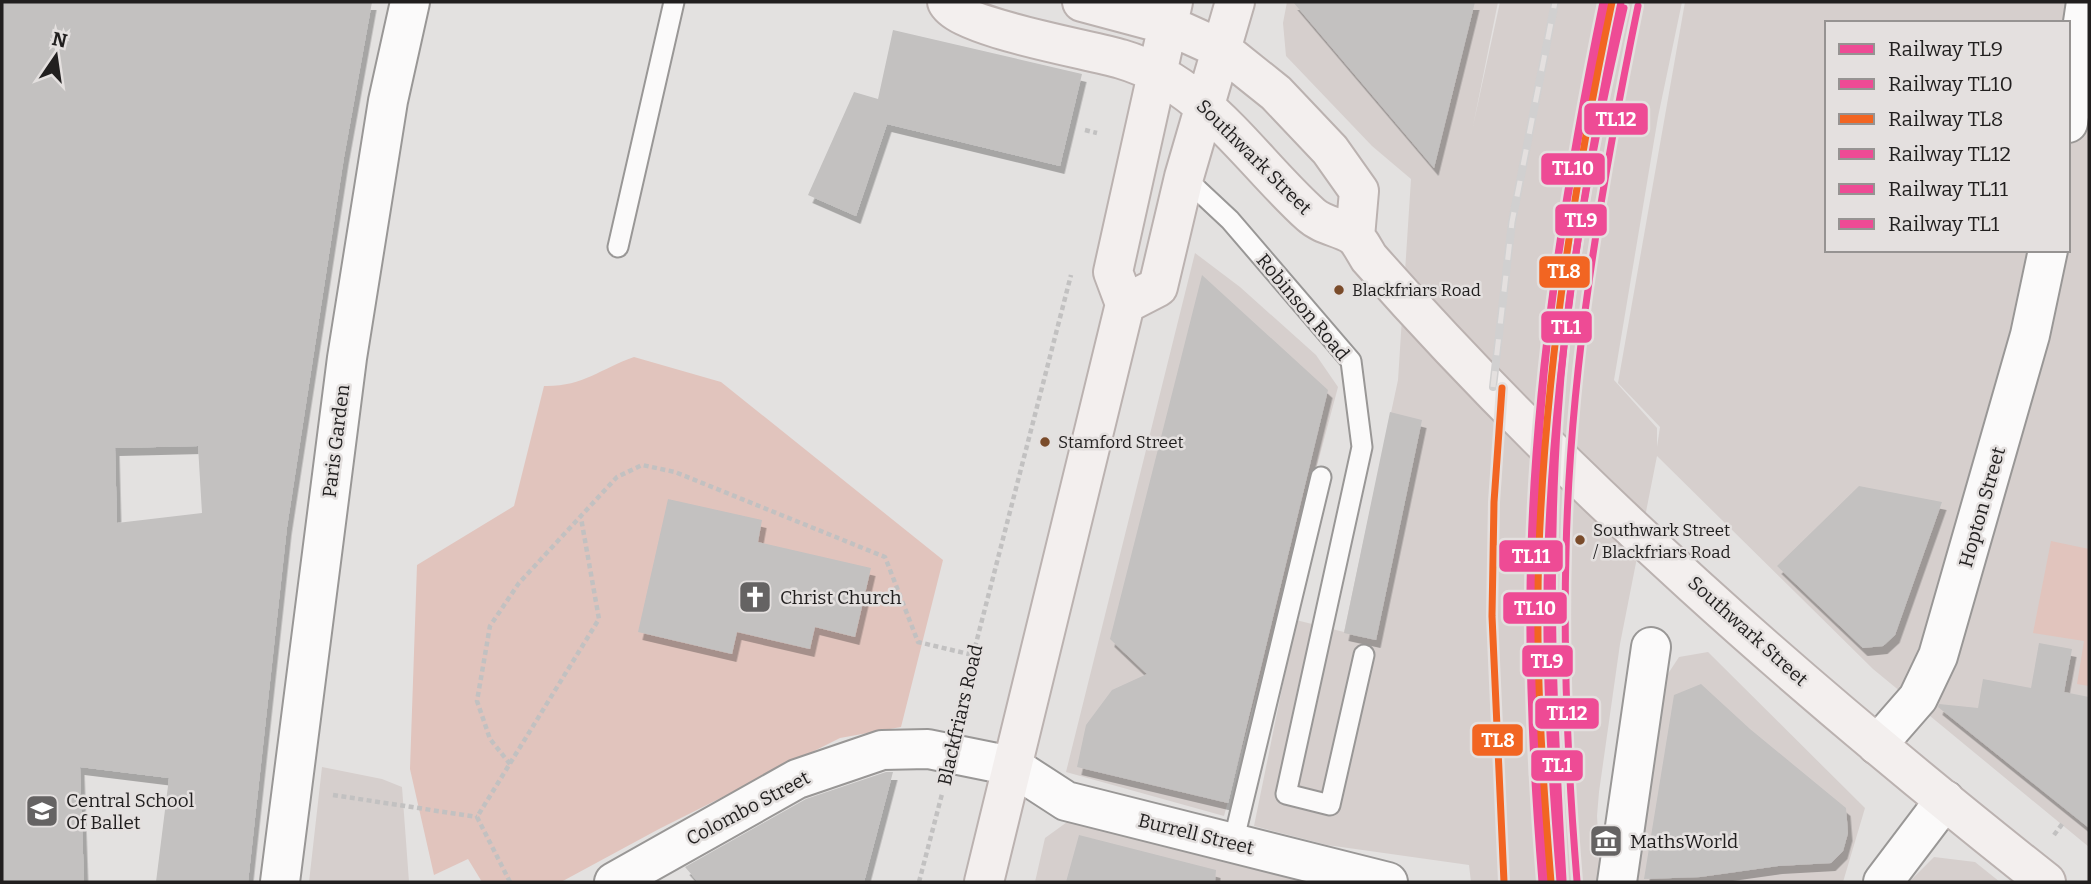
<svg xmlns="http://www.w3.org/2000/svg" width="2091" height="884" viewBox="0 0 2091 884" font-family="Bitter,serif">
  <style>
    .built { fill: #d6cfcd; fill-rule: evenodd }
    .green { fill: #e1c4bd }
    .building { fill: #c3c1c0; fill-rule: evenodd; filter: url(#shadow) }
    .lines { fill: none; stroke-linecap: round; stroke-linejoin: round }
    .lane-casing { stroke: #999796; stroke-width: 23 }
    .street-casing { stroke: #999796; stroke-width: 42 }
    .primary-casing { stroke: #bbb2b0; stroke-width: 42 }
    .path { stroke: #c2c1c1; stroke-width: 4.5; stroke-dasharray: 5 3.5; stroke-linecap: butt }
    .lane { stroke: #fbfafa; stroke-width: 19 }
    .street { stroke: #fbfafa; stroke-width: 38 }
    .primary { stroke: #f3efee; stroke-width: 38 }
    .rail-casing { stroke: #d1d0d0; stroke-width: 8 }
    .rail { stroke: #e4e0df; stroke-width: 5; stroke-dasharray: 16; stroke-linecap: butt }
    .rail-1-casing { stroke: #e4e0df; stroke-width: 12 }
    .rail-2-casing { stroke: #e4e0df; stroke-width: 12 }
    .rail-3-casing { stroke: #e4e0df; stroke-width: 12 }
    .rail-4-casing { stroke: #e4e0df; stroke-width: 12 }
    .rail-5-casing { stroke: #e4e0df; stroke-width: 12 }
    .rail-6-casing { stroke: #e4e0df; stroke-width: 12 }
    .rail-1 { stroke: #ee4b95; stroke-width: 7 }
    .rail-2 { stroke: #ee4b95; stroke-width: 7 }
    .rail-3 { stroke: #f26522; stroke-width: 7 }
    .rail-4 { stroke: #ee4b95; stroke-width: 7 }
    .rail-5 { stroke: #ee4b95; stroke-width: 7 }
    .rail-6 { stroke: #ee4b95; stroke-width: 7 }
    .bus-dot { fill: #7a4b2a; stroke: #e4e0df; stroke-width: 2.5 }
    .labels { text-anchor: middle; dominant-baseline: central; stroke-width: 5; stroke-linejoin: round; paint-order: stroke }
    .bus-label { font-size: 17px; fill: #211f1f; stroke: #e4e0df; text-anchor: start }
    .street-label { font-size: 19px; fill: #211f1f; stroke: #e4e0df }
    .poi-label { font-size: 19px; fill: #211f1f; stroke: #e4e0df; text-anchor: start }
    .line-badge { stroke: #e4e0df; stroke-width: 2.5 }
    .badge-label { font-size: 19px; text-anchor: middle; font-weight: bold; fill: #fff }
  </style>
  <defs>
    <filter id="shadow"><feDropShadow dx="4.5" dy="8" stdDeviation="0" flood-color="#0004"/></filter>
  </defs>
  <rect width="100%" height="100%" fill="#e3e1e0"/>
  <path class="built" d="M1287 2H1498L1473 126 1500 2H1682L1658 117 1614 380 1657 428V447L1660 427 1618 383 1685 2H2089V847L1873 669 1657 456 1620 644 1599 792 1597 816 1601 882H1471L1469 865 1327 845 1254 826 1296 620 1344 632 1398 380 1411 179 1372 146 1286 56 1283 23ZM1827 23H2068V250H1827Z
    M1195 253 1240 287 1316 355 1338 387 1224 816 1066 772Z
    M1708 652 1865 808 1843 882H1632L1658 689 1679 657Z
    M322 767 382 779 402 787 409 882H309Z
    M1074 817 1320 882H1035L1045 838Z
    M1934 857 1975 862 2000 882H1909Z"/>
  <path class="green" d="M634 357 721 382 943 560 901 727 840 738 659 829 561 882H482L468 859 434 875 410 769 417 565 514 506 544 386C582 387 600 369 634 357Z
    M2051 541 2089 549V686L2077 684 2084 641 2033 633Z"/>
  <path class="building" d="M2 2H372L344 157 287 527 248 882H156L169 778 80 767 84 882H2ZM198 446 202 513 117 523 115 448Z
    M1293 2H1475L1434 168Z
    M893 30 1082 74 1060 166 887 124 856 216 808 195 854 92 878 99Z
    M1202 275 1328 390 1228 803 1077 767 1086 725 1112 690 1147 674 1110 639Z
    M1390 412 1422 420 1376 640 1344 633Z
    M1859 486 1942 502 1895 635 1883 646 1863 648 1777 566Z
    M668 499 762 520 758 542 871 568 855 637 815 627 810 649 737 632 732 654 638 632Z
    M2039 643 2072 649 2064 692 2089 697V828L1938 707 1939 704 1978 708 1983 679 2031 688Z
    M1701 684 1750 729 1846 808 1848 833 1843 851 1831 863 1778 866 1700 877 1644 879 1674 695Z
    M886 772H893L864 882H698L685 867 806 799Z
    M1079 835 1216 870 1215 882H1066Z"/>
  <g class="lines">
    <defs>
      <path id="lane" d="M1184 177 1230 220 1351 361 1362 447 1286 794 1330 805 1364 655
        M618 247 674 2
        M1233 843 1321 477"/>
      <path id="street" d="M2068 123 2086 2
        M1877 745 1918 698 1938 656 2030 335 2048 250
        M280 882 347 358 388 101 410 2
        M614 882 797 779 882 750 928 749 1012 766 1066 801 1388 882
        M1617 882 1651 647
        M1883 882 1945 800"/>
      <path id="primary" d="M947 2C959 28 1088 49 1121 59 1206 84 1249 159 1311 215 1323 226 1342 227 1354 236 1360 241 1365 252 1369 258 1572 488 1806 692 2046 882
        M1082 2 1168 25 1221 49 1276 93 1330 150 1359 191 1355 237
        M1125 304 1158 287 1184 177 1235 2
        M984 882 1125 304 1113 272 1173 2"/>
    </defs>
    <use href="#lane" class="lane-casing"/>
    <use href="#street" class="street-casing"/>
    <use href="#primary" class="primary-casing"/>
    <path class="path" d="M1085 130 1097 133
      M961 714 973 655 1071 275
      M510 764 490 739 477 701 490 626 519 583 617 477 642 465 675 472 885 557 918 642 973 655
      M333 795 477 817
      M2054 835 2063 823
      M510 882 477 817 599 619 581 518
      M919 882 942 794"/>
    <use href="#lane" class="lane"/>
    <use href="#street" class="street"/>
    <use href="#primary" class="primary"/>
    <defs>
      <path id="rail" d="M1493 387 1512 222 1555 2"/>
    </defs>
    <use href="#rail" class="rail-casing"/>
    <use href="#rail" class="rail"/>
    <defs>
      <path id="rail-1" d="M1560 882C1551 771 1544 660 1548 548 1555 364 1583 183 1621 2"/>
      <path id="rail-2" d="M1546 881C1536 725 1529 568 1541 411 1551 274 1576 138 1607 4"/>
      <path id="rail-3" d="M1502 388 1494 502 1492 616 1504 882
        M1551 882C1542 771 1535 660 1539 548 1546 364 1574 182 1612 2"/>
      <path id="rail-4" d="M1577 881C1568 771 1563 662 1566 552 1570 368 1601 186 1638 6"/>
      <path id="rail-5" d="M1542 882C1533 771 1527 660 1531 548 1537 364 1566 182 1603 2"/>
      <path id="rail-6" d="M1563 880C1554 725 1547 570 1558 415 1567 278 1593 142 1624 8"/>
    </defs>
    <use href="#rail-1" class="rail-1-casing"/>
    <use href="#rail-2" class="rail-2-casing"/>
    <use href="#rail-3" class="rail-3-casing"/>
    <use href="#rail-4" class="rail-4-casing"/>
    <use href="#rail-5" class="rail-5-casing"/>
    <use href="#rail-6" class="rail-6-casing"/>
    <use href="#rail-1" class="rail-1"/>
    <use href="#rail-2" class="rail-2"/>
    <use href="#rail-3" class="rail-3"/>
    <use href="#rail-4" class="rail-4"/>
    <use href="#rail-5" class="rail-5"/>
    <use href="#rail-6" class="rail-6"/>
  </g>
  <defs>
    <symbol id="church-square" viewBox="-11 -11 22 22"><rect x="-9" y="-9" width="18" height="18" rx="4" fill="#656363" stroke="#e4e0df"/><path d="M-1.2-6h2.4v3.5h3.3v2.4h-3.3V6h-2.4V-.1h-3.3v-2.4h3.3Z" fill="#fff"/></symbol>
    <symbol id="university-square" viewBox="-11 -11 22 22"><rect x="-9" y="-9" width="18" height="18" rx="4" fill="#656363" stroke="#e4e0df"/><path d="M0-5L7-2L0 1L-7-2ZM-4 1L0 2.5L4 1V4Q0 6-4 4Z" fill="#fff"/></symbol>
    <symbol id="museum-square" viewBox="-11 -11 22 22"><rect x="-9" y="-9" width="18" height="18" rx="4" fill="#656363" stroke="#e4e0df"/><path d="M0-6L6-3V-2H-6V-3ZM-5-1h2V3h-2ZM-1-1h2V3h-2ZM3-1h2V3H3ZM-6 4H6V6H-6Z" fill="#fff"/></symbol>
  </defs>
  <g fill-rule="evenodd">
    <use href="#church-square" x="736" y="578" width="38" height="38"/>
    <use href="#university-square" x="23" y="792" width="38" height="38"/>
    <use href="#museum-square" x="1587" y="822" width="38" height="38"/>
  </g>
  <g class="bus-dot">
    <circle cx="1339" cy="290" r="6"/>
    <circle cx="1045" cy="442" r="6"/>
    <circle cx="1580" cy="540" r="6"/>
  </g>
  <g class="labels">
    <g class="bus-label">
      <text x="1352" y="290">Blackfriars Road</text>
      <text x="1058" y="442">Stamford Street</text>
      <text x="1593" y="530">Southwark Street<tspan x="1593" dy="22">/ Blackfriars Road</tspan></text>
    </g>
    <g class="street-label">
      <text transform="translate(1254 157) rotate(45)">Southwark Street</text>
      <text transform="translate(1303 307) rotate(50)">Robinson Road</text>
      <text transform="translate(336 441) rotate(-83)">Paris Garden</text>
      <text transform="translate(1982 507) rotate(-74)">Hopton Street</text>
      <text transform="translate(1748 631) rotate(42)">Southwark Street</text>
      <text transform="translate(960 715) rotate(-77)">Blackfriars Road</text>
      <text transform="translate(748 808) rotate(-28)">Colombo Street</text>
      <text transform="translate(1196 834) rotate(14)">Burrell Street</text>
    </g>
    <g class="poi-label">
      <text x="780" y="597">Christ Church</text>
      <text x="66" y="800">Central School<tspan x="66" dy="22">Of Ballet</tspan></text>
      <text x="1630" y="841">MathsWorld</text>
    </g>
  </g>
  <g class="line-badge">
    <rect x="1583" y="102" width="66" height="34" rx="7" fill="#ee4b95"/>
    <rect x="1540" y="152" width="66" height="34" rx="7" fill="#ee4b95"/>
    <rect x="1554" y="203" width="54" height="34" rx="7" fill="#ee4b95"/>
    <rect x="1538" y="255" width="53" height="34" rx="7" fill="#f26522"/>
    <rect x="1540" y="310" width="53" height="34" rx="7" fill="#ee4b95"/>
    <rect x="1498" y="539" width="66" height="34" rx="7" fill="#ee4b95"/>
    <rect x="1502" y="591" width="66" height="34" rx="7" fill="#ee4b95"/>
    <rect x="1521" y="644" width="53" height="34" rx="7" fill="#ee4b95"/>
    <rect x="1534" y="697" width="66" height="33" rx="7" fill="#ee4b95"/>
    <rect x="1471" y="723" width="53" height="34" rx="7" fill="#f26522"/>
    <rect x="1530" y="749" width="54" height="33" rx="7" fill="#ee4b95"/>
  </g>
  <g class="badge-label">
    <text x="1616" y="126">TL12</text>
    <text x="1573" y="175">TL10</text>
    <text x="1581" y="227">TL9</text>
    <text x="1564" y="278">TL8</text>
    <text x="1566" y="334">TL1</text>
    <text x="1531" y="563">TL11</text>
    <text x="1535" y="615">TL10</text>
    <text x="1547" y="668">TL9</text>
    <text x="1567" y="720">TL12</text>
    <text x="1498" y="747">TL8</text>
    <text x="1557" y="772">TL1</text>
  </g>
  <rect width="2091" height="884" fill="none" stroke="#211f1f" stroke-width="7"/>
  <rect x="1825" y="21" width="245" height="231" fill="#e4e0df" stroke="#969392" stroke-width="2"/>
  <rect x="1839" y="44" width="35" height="10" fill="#ee4b95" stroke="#969392" stroke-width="2"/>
  <text x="1888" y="56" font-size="21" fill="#211f1f">Railway TL9</text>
  <rect x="1839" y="79" width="35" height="10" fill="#ee4b95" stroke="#969392" stroke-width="2"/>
  <text x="1888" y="91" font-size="21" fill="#211f1f">Railway TL10</text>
  <rect x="1839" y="114" width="35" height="10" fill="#f26522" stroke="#969392" stroke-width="2"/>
  <text x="1888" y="126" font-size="21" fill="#211f1f">Railway TL8</text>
  <rect x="1839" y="149" width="35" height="10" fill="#ee4b95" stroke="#969392" stroke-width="2"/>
  <text x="1888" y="161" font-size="21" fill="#211f1f">Railway TL12</text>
  <rect x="1839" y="184" width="35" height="10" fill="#ee4b95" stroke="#969392" stroke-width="2"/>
  <text x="1888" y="196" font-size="21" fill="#211f1f">Railway TL11</text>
  <rect x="1839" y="219" width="35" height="10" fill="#ee4b95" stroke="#969392" stroke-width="2"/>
  <text x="1888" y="231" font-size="21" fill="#211f1f">Railway TL1</text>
  <g transform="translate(56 56) rotate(13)" stroke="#e4e0df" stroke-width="5" paint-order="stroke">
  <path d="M0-5L12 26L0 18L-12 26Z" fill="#211f1f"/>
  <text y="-10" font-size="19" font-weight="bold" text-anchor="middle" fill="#211f1f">N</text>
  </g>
</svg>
